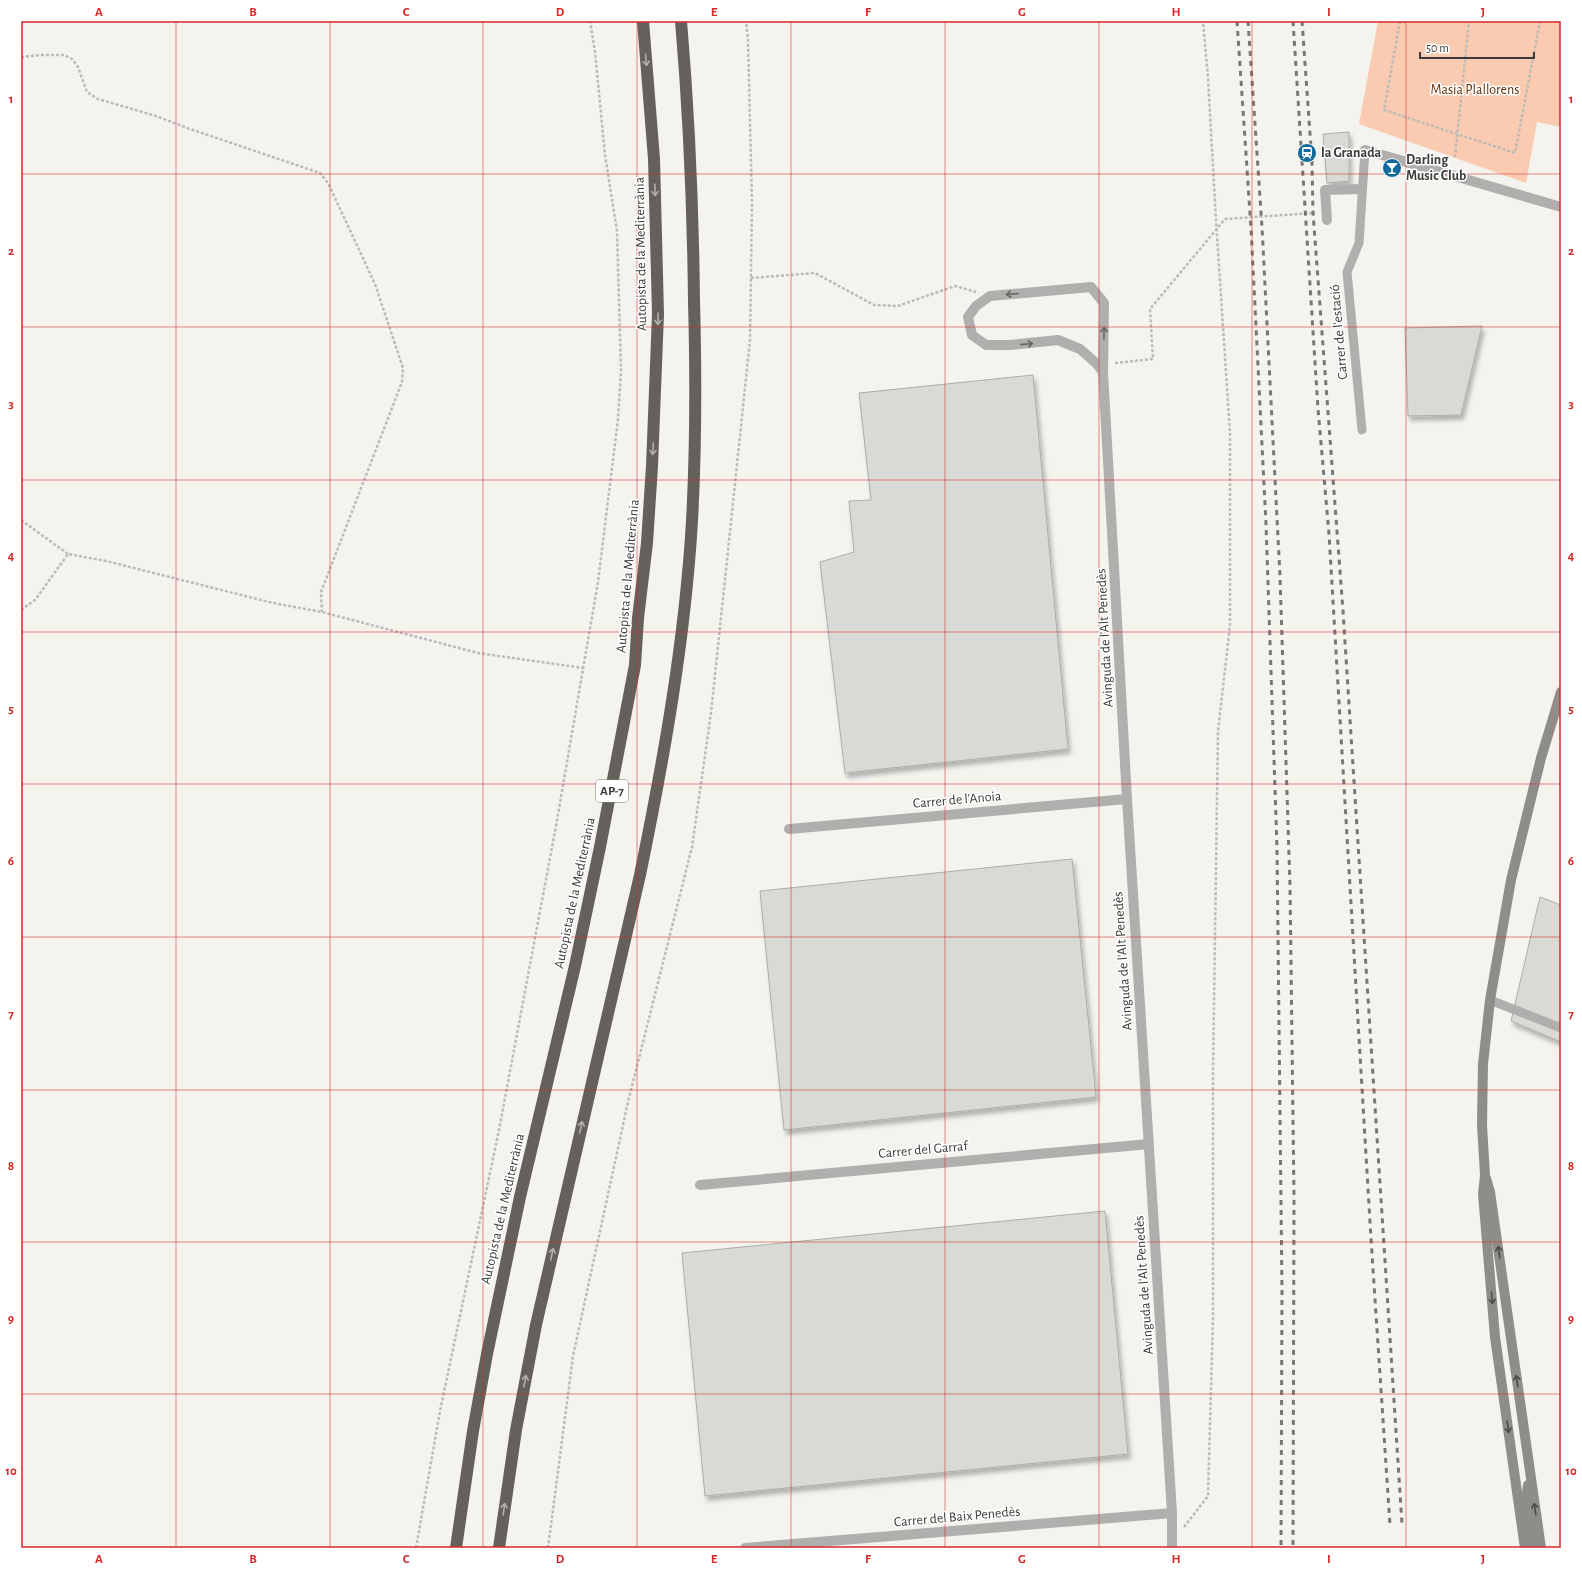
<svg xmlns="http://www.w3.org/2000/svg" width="1582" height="1569" viewBox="0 0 1582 1569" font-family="'Alegreya Sans',sans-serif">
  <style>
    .green { fill: #facbb1 }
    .building { fill: #d7dad5; stroke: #abaea9; filter: url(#shadow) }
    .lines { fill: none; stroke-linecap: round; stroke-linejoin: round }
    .path { stroke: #bcbbb7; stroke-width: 2.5; stroke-dasharray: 3 2; stroke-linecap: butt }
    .service { stroke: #b0afad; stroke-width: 9 }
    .pedestrian { stroke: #b0afad; stroke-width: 10 }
    .minor { stroke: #b0afad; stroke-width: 10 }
    .secondary { stroke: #8f8d8a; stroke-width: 10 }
    .motorway { stroke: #64615d; stroke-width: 12 }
    .rail { stroke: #777774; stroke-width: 3; stroke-dasharray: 5 5; stroke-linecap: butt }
    .oneway { stroke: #b2b0ae }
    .oneway2 { stroke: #646462 }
    .oneway3 { stroke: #4c4b49 }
    .grid { fill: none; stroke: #d62828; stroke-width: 1; stroke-opacity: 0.55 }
    .labels { text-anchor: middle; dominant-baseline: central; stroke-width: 3; stroke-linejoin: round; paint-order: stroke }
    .shield { fill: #fff; stroke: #767674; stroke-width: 1 }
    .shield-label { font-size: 13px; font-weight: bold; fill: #3b3b39 }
    .park-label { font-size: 14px; fill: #642f09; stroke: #fff }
    .poi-label { font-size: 14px; font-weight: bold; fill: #3b3b39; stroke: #fff; text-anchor: start }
    .street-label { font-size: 14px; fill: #3b3b39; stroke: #fff }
    .neatline { fill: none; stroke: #d62828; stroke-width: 1.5 }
    .grid-label { font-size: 13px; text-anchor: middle; font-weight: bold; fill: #d62828 }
  </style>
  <defs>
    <filter id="shadow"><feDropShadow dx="2.5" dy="4.5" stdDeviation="2" flood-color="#0004"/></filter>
  </defs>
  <rect width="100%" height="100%" fill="#f4f3ee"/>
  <path class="green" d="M1378 21H1561V127L1537 122 1526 183 1359 124Z"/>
  <path class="building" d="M1349 132V181L1327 183 1323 134Z
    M1482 326 1461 415 1408 416 1405 328Z
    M1033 375 1068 749 845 773 820 562 854 552 849 501 871 500 859 393Z
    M1072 859 1096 1097 784 1130 760 891Z
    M1540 897 1561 905V1042L1511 1021Z
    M1105 1211 1128 1454 705 1496 682 1253Z"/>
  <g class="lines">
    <path class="path" d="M1400 21 1384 110 1515 153 1540 21
      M21 57 40 55H64L72 59 78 67 87 92 98 99 156 116 190 129 320 173 328 183 375 284 403 368 402 382 321 592 322 612
      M1455 157 1469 21
      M751 278 815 273 874 305 898 306 955 286 976 292
      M1115 363 1153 359 1150 309 1225 219 1313 213 1315 214
      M21 520 68 554
      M21 610 35 600 68 554 106 561 273 603 322 612 478 653 583 668
      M1184 1527 1208 1496 1213 1317V1073L1218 731 1230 625V433L1216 220 1208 78 1203 21
      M416 1548 440 1411 499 1130 556 826 598 582 618 419 621 370 617 231 605 155 595 52 590 21
      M548 1548 573 1356 628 1102 692 847 711 713 750 340 752 203 748 39 746 21"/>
    <path class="service" d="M1362 430 1347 272 1359 243 1365 150
      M1490 1000 1561 1028"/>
    <path class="pedestrian" d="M1327 220 1325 190 1362 189"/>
    <path class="minor" d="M1365 150 1561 207
      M1103 372 1097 364 1080 349 1058 340 1010 345H986L972 335 968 317 976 306 990 296 1091 287 1104 303 1103 372 1127 799 1172 1513V1548
      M789 829 1127 799
      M700 1185 1149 1144
      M745 1548 1172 1513"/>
    <path class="secondary" d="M1486 1178 1490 1192 1541 1548
      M1528 1485 1526 1503 1533 1548
      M1525 1548 1495 1337 1483 1194 1485 1175 1482 1125 1483 1064 1490 1000 1511 880 1541 758 1561 692"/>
    <path class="motorway" d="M456 1548 473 1431 487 1354 520 1197 575 966 600 847 635 665 638 618 647 543 652 466 658 314 654 159 643 21
      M499 1548 516 1430 536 1325 640 875C664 758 685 640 692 521 696 447 696 374 694 301 693 207 689 114 681 21"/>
    <path class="rail" d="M1237 21 1251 228 1266 524 1277 848 1282 1291 1281 1548
      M1248 21 1262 227 1280 576 1290 886 1294 1197 1293 1548
      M1293 21 1318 409 1329 534 1371 1239 1390 1525
      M1302 21 1312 162 1313 213 1343 611 1402 1524"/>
  </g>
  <defs><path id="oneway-shaft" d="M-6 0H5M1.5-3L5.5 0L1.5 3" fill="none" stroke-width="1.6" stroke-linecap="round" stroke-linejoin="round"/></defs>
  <g class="oneway">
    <use href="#oneway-shaft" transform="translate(646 60) rotate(85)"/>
    <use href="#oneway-shaft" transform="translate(655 190) rotate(88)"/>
    <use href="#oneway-shaft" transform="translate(658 319) rotate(91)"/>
    <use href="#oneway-shaft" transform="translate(653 449) rotate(93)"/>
    <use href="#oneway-shaft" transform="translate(581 1127) rotate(-77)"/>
    <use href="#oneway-shaft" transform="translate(552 1254) rotate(-78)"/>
    <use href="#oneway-shaft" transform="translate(525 1381) rotate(-79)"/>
    <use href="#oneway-shaft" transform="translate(504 1509) rotate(-82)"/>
  </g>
  <g class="oneway2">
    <use href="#oneway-shaft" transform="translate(1012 294) rotate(175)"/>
    <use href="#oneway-shaft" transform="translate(1104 333) rotate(-89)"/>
    <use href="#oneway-shaft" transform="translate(1027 344) rotate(-6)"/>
  </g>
  <g class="oneway3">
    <use href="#oneway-shaft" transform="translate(1499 1252) rotate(-98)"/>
    <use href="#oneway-shaft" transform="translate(1492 1298) rotate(85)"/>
    <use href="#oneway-shaft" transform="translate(1517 1381) rotate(-98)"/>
    <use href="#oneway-shaft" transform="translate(1508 1427) rotate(82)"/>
    <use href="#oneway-shaft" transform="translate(1535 1509) rotate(-98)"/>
  </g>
  <path class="grid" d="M176 21V1548M330 21V1548M483 21V1548M637 21V1548M791 21V1548M945 21V1548M1099 21V1548M1252 21V1548M1406 21V1548M21 174H1561M21 327H1561M21 480H1561M21 632H1561M21 784H1561M21 937H1561M21 1090H1561M21 1242H1561M21 1394H1561"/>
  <defs>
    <symbol id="station-disc" viewBox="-11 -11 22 22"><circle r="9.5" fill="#116a9a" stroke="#fff"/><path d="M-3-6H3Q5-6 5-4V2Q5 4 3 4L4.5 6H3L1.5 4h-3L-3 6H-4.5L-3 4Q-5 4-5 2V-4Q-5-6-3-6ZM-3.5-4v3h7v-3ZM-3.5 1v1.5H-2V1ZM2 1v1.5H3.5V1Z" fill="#fff"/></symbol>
    <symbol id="bar-disc" viewBox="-11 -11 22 22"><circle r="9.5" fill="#116a9a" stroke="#fff"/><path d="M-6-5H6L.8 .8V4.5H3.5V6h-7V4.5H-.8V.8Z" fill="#fff"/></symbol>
  </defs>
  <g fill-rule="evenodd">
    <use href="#station-disc" x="1296" y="142" width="22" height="22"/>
    <use href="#bar-disc" x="1381" y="157" width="22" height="22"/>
  </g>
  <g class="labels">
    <rect class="shield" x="596" y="780" width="32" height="22" rx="3"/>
    <g class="shield-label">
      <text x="612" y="791">AP-7</text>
    </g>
    <g class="park-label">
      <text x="1475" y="90">Masia Plallorens</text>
    </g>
    <g class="poi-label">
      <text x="1321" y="153">la Granada</text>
      <text x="1406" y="160">Darling<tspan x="1406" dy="16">Music Club</tspan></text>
    </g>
    <g class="street-label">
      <text transform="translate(641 254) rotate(-91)">Autopista de la Mediterrània</text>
      <text transform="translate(1339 332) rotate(-95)">Carrer de l'estació</text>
      <text transform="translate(628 576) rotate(-85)">Autopista de la Mediterrània</text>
      <text transform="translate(1105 638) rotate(-93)">Avinguda de l'Alt Penedès</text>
      <text transform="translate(957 800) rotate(-5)">Carrer de l'Anoia</text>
      <text transform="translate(575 893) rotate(-78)">Autopista de la Mediterrània</text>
      <text transform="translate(1123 961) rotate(-94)">Avinguda de l'Alt Penedès</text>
      <text transform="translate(923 1150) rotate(-5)">Carrer del Garraf</text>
      <text transform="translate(503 1209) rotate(-77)">Autopista de la Mediterrània</text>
      <text transform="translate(1144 1285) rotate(-94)">Avinguda de l'Alt Penedès</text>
      <text transform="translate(957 1517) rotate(-5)">Carrer del Baix Penedès</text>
    </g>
  </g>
  <rect width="1582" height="1569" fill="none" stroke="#ffffff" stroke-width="44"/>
  <path d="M1420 52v6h114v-6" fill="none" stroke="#3b3b39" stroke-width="2"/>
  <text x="1426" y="52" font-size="12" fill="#3b3b39" stroke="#ffffff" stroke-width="3" paint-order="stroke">50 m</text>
  <rect x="22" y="22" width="1538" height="1525" class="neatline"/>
  <g class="grid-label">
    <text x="99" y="16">A</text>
    <text x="253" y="16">B</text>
    <text x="406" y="16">C</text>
    <text x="560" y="16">D</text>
    <text x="714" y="16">E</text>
    <text x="868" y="16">F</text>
    <text x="1022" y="16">G</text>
    <text x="1176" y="16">H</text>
    <text x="1329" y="16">I</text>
    <text x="1483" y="16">J</text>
    <text x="11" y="103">1</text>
    <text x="1571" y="103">1</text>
    <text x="11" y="255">2</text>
    <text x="1571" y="255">2</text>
    <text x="11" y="408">3</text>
    <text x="1571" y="408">3</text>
    <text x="11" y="560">4</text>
    <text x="1571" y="560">4</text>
    <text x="11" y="713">5</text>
    <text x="1571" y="713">5</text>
    <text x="11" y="865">6</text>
    <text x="1571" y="865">6</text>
    <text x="11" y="1018">7</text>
    <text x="1571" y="1018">7</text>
    <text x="11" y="1170">8</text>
    <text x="1571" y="1170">8</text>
    <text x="11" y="1323">9</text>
    <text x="1571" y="1323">9</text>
    <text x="11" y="1475">10</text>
    <text x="1571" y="1475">10</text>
    <text x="99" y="1563">A</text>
    <text x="253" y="1563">B</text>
    <text x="406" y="1563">C</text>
    <text x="560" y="1563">D</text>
    <text x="714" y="1563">E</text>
    <text x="868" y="1563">F</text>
    <text x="1022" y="1563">G</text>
    <text x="1176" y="1563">H</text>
    <text x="1329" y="1563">I</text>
    <text x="1483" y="1563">J</text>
  </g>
</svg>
